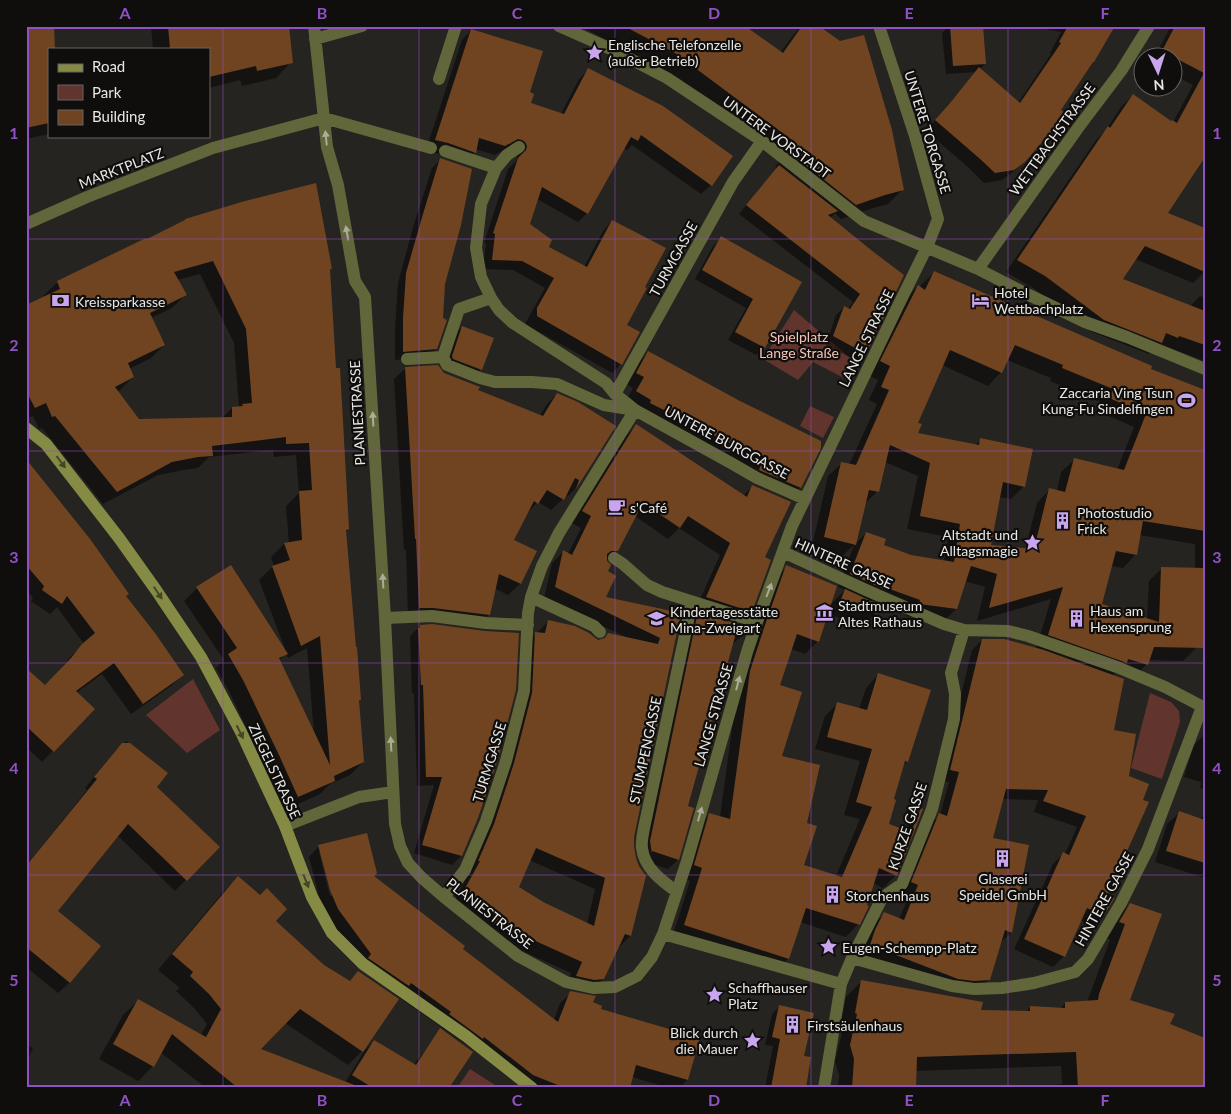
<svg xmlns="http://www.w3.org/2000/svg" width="1231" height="1114" viewBox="0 0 1231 1114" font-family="Lato,sans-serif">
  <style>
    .green { fill: #61342d }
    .shadow { fill: #0007; fill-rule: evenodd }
    .building { fill: #704421; fill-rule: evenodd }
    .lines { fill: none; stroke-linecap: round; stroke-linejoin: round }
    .street { stroke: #62663b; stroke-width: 12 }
    .secondary { stroke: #858a44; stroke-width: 12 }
    .oneway { fill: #acad98 }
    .oneway2 { fill: #444625 }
    .grid { fill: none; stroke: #9151c6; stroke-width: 1; stroke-opacity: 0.55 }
    .labels { text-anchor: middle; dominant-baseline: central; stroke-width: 4.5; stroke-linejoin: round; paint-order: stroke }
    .poi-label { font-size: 14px; fill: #e8e7e4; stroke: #0f0e0c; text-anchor: start }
    .street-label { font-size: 14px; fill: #e8e7e4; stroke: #0f0e0c }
    .park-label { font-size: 14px; fill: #f9c2b8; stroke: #0f0e0c }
    .neatline { fill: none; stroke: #9151c6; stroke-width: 2 }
    .grid-label { font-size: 16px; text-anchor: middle; font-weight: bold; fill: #9151c6 }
  </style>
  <rect width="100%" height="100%" fill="#262420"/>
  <path class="green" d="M794 310 854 361 842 377 813 362 798 380 763 359Z
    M810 406 834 417 823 438 800 426Z
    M193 679 220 730 187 753 146 715Z
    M1150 693 1171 702 1179 711 1180 722 1162 779 1131 768Z
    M470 1069 498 1087 497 1088H457Z"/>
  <path class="shadow" d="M26 26 49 49V134L26 139Z
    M151 26H287L291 62 276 78 242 86 240 80 209 88V49H153Z
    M580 26H743L780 53 794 34 801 26H817L902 190 888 204 870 209 841 219 835 213 830 218 871 251 865 353 857 361 826 345 836 315 844 307 848 309 853 302 739 214 777 168 775 167 782 158 660 68Z
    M949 26H982L985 64 980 69 1018 103 1051 54 1050 53 1061 32 1029 26H1114L1089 66 1025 160 1014 171 1002 180 984 183 969 168 926 131 976 72 946 74 942 33Z
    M1171 26H1205V155L1166 213 1205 271 1193 283 1135 259 1121 280 1189 307 1200 296 1205 298V361L1167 347 1157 346 1149 354 1092 332 1033 288 1006 272 1096 140 1106 130 1121 107 1133 95 1171 122H1173L1193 85 1174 75V58H1154Z
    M471 30 528 93 529 104 561 114 579 79 588 70 711 185 701 194 632 145 627 150 624 148 587 213 578 222 537 199 529 224 547 248 584 267 603 231 612 221 625 325 621 364 612 373 525 324 545 288 513 270 483 269 486 243H484L508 169 517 160V153L507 148 495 155 475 149V152L465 162 426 150 462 40Z
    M441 159 444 284 436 349 427 357 395 360V328L398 283 414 224 432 168Z
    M185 220 331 268 329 270 335 369 348 529 345 532 363 762 350 775 330 784 320 794 285 810 230 693 216 668 224 660 184 601 197 588 285 649 259 580 272 567 274 566 271 557 284 544H289L286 506 299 493 296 455 274 457 273 450 209 457 198 468 184 470 158 475 103 504 42 428 39 429 33 416 26 419V306L45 297 44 295 58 282 146 241 182 223ZM200 274 234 343 239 408H232L222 418 139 420 117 392 120 390 133 377 129 369 151 358 164 345 151 318 172 308 185 295 177 280ZM307 648 314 734 279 661 286 653 288 658Z
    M722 238 800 282 764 347 756 355 728 340 746 308 695 279 713 246Z
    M935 272 1149 370 1205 391V628L1196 648 1183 661 1148 660 1147 664 1134 677 1116 672 1112 676V731L1103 915 1093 925 1080 920 1064 956 1053 967 1014 949 1053 864 1063 854H1065L1077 827 1034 812 1038 800 1002 799 991 839 1028 846 1011 933 1000 943 988 980 978 990 860 955 874 924 884 914 899 919 909 896 902 893 929 825 940 815 949 782 940 780 972 650 982 640 1036 649 1051 599 977 621 985 587 965 581 956 609 943 622 906 616 907 613 873 600 871 602 876 613 864 625 827 614 818 641 805 654 791 649 778 686 780 757 805 824 802 866 836 876 860 819 844 815 860 761 815 749 825 716 838 703 859 709 866 688 878 675 907 761 903 766 887 824 905 831 909 822 922 809 896 875 883 888 873 883 858 924 846 937 800 922 788 959 775 971 672 938 690 881 682 878 697 827 710 814 720 817 738 685 774 580 787 567 829 606 845 590 838 587 854 545 841 557 811 550 828 476 842 463 849 465 877 404 869 400 878 380 868 375 905 299 918 286 920 288 921 285ZM1007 360 1051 378 1050 381 1101 402 1097 411 1134 427 1117 470 1075 459 1061 472 1057 491 1050 489 1037 503 1025 550 989 546 999 497 1011 499 1024 486 981 439 974 446 916 434 917 424 942 365 988 386 1001 372ZM885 462 918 476 907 529 948 537 944 561 911 556 882 546 866 533 854 545 864 504 878 491ZM1139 535 1195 544V569L1162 568 1149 581 1147 619 1100 604 1111 566 1123 568 1136 554Z
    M462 327 481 369 473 377 444 365 454 335Z
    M648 353 700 381 821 443 800 488 789 499 749 481 753 471 625 403 633 388 626 384 637 364Z
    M406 368 443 374 477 391 540 416 546 405 557 394 614 426 575 489 567 497 568 490H567L563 499 551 510 538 502 526 514 512 540 536 552 520 584 508 595 494 588 489 614 477 626 408 619 406 549 404 550 394 379Z
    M636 426 743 496 753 486 763 558 751 611 740 622 696 608 720 555 679 528 668 539 635 516 617 550 605 562 604 598 680 614 633 837 635 859 645 876 630 936 619 947 603 979 591 990 566 987 571 973 520 950 453 904 469 873 521 705 524 645 548 622 598 641 626 637 544 599 552 563 563 552 568 554 581 528 572 523 625 437ZM529 860 595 889 587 924 545 904 518 887Z
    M26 461 182 675 171 686 131 714 102 674 76 693 93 709 42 762 26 747V670L45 687 60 670 71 656 84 644 57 607 50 614 31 601 33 598 26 589Z
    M699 614 743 634 733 644 732 643 686 807 692 809 678 860 668 869 643 861 690 623Z
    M420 626 485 632 461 856 452 865 414 853 434 785 417 786 414 693H412L410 638 411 635Z
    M1205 734V790L1200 788 1201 782 1184 777 1194 745Z
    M126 741 167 773 156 787 218 847 175 891 117 835 56 911 99 946 69 983 58 993 26 967V866L87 790 85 788 115 751Z
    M1179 813 1200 819 1203 816 1205 817V878L1155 862 1167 824Z
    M319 846 373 877 461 949 554 1020 560 1003 571 993 591 1003 687 1080 679 1088H669L632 1077 629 1088H530L473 1047 471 1048 397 996 328 920 320 900 309 857ZM319 852H321L333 895 330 896Z
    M238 878 275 921 323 966 349 982 358 972 362 1051 348 1065 285 1023 259 1050 345 1083 365 1050 375 1041 414 1065 418 1059 427 1050 448 1088H206L160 1052 153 1066 138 1081 99 1059 123 1015 138 1001 201 1035 207 1024 194 1008 176 991 180 988 158 970 223 892Z
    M1130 904 1128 1001 1168 1025 1205 1088H1021L1062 1084 1061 1066 915 1071V1088H838L839 1075 835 1061 843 1029 840 1028 846 997 862 981 979 1011 1026 1012 1030 1007 1060 1009 1065 1003 1087 1002 1110 940 1105 937 1115 920Z
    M780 1006 803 1057 804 1088H765L773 1046 765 1045 772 1014Z
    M26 1045 33 1048 26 1063Z
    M693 1086 703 1088H690Z"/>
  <path class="building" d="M26 26H54L55 49H49V123L26 128Z
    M168 26H289L293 63 257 71 256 66 209 77V49H170Z
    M624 26H745L783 53 802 26H819L840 41 864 35 892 130 904 190 885 195 856 205 789 152 796 143 675 53Z
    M950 26H983L986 64 953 66Z
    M1068 26H1115L1094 62H1093L1061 110 1065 113 1053 129 1025 162 1014 170 995 173 979 158 935 120 950 103 979 67 1020 103 1061 43 1059 42Z
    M1175 26H1205V157L1168 213 1205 228V272L1145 246 1123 279 1205 311V345L1179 336 1178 338 1166 333 1162 343 1104 320 1045 276 1017 260 1108 126 1110 128 1133 94 1171 121 1172 120 1177 123 1204 73 1162 51Z
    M471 29 543 51 530 92 534 94 531 103 564 114 588 68 663 106 733 156 712 186 641 135 638 141 631 137 588 214 542 187 530 224 552 240 549 247 587 267 612 220 666 248 645 287 647 288 627 325 640 332 622 365 537 316V308L554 278 522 261 492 260 495 234 493 233 518 158 526 150 527 146 525 142 522 140 518 139 505 146 479 138 476 153 448 143 435 140Z
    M440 158 472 169 461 225 445 284 443 318 447 320 437 349 403 352V318L406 273 423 214Z
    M779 165 838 211 828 215 871 250 904 275 866 354 833 336 844 306 850 309 860 294 746 205Z
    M316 183 332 269H330L336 368H340L349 529 346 530 356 647H357L361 700H359L364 762 334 776 335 781 298 797 279 755 243 680 228 654 237 648 196 587 231 565 288 654 279 658 330 765 320 636 301 646 272 566 290 560 284 543 302 540 299 491 312 490 309 443 286 444V437L212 446 213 456 198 457 172 462 117 492 55 416 52 417 46 403 35 408 26 391V305L60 289 57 281 146 238 147 239 185 220V219L245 201ZM213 261 246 329 252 403 242 404 243 406 232 407V417L139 419 115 387 134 377 128 363 165 345 150 313 187 295 174 272Z
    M721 236 802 282 765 348 735 332 753 299 702 270Z
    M934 271 1009 304 1152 366 1151 369 1205 390V531L1143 521 1137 555 1116 551 1102 604 1159 622 1161 567 1205 568V648L1154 647 1148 665 1128 659 1127 663 1048 635 1063 587 989 608 997 574 971 566 957 609 919 604 920 600 887 588 886 590 850 574 866 532 886 539 884 545 911 555 954 562 960 524 920 516 930 463 890 445 879 492 869 490 856 545 824 537 841 462 856 465 889 390 881 387 890 366 880 361 918 285 925 290ZM1015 345 1063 365 1062 368 1113 389 1109 398 1146 414 1124 470 1074 458 1065 492 1049 488 1034 549 991 545 1003 482 1025 487 1033 449 980 438 979 445 918 433 922 424 918 423 950 350 1002 373Z
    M462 326 494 338 482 370 453 359 452 356Z
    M648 351 740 401 821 441V448L801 488 759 470 763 460 650 403 651 400 636 391 644 377 636 373Z
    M438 365 444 373 480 387 478 390 543 416 557 393 578 402 616 426 576 489 579 480 575 478 564 500 547 490 538 504 534 501 514 540 537 551 521 584 499 574 490 615 433 608H419L416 539H415L405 367Z
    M636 424 747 497 752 485 791 502 765 557 771 560 752 612 706 597 730 543 688 516 680 528 643 503 618 551H611L607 554V561L611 565 608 571 616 576 606 597 681 613 634 837V846L636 858 639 866 646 876 631 936 625 934 604 979 594 980 576 976 582 962 531 939 528 944 494 923 500 914 463 892 480 861H478L494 824 514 763 532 693 535 632 545 633 548 620 575 626 589 633 598 640 605 638 608 633 658 644 660 638 555 587 563 550 572 555 591 516 582 511ZM536 848 605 878 594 926 545 903 519 887Z
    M26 459 90 539 129 594 126 596 155 633 184 675 143 704 114 663 76 691 95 709 54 752 26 726V668L45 685 71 658 82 644 95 633 67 596 62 604 42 590 44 586 26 565Z
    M786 565 837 586 819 642 797 634 780 685 802 692 782 756 820 765 807 823 817 826 804 865 842 877 872 807 856 802 872 749 827 737 837 702 867 710 878 673 931 690 908 762 905 761 894 799 896 800 889 824 911 832 921 808 923 809 897 876 879 868 867 906H869L860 925 806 908 789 959 684 925 702 868 694 865 709 813 730 819 750 671 765 625Z
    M845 589 880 605 877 614 840 602Z
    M699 612 747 627 744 634 736 633 688 806 694 808 679 860 652 851V854L650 841 697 616Z
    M432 624 485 631 519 633 516 690 498 759 478 818 462 856 422 845 442 777H426L423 685H421L418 628H420V625Z
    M982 639H1004L1044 650 1124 679 1114 730 1136 734 1129 776 1149 784 1143 800 1149 802 1107 896 1114 898V899L1104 915 1087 908 1065 957 1024 939 1063 852 1069 855 1086 816 1043 801 1048 790 1006 789 993 838 1029 845 1012 933 1005 930 990 980 974 981 958 979 870 945 875 930 884 912 904 920 918 885 911 882 939 813 947 816 959 772 950 770Z
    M122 743H130L168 773 157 787 220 847 187 881 128 824 58 911 101 946 70 983 26 947V866L97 779 94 777Z
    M1179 811 1205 820V863L1166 851Z
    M367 833 377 873 374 876 465 946 463 949 558 1022 570 991 596 996 593 1002 602 1006 601 1009 700 1038 688 1080 636 1065 630 1088H565L533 1075 484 1037 483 1039 449 1014 451 1012 411 983 409 986 368 958 371 954 338 909 330 890 318 845Z
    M238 876 260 895 267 888 287 909 276 921 324 965 350 981 358 971 399 999 363 1052 300 1009 261 1049 357 1086 356 1088H238L172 1034 154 1067 113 1044 138 999 206 1037 221 1009 209 994 190 976 193 972 172 954Z
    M1130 903 1162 914 1130 1000 1175 1014 1170 1024 1205 1038V1088H1078L1076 1052 917 1057 916 1088H852L854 1059 850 1045 857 1014 855 1013 861 980 983 1002 981 1010 1030 1011V1006L1065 1008V1002L1098 1000 1099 994 1125 924 1119 922Z
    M779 1005 814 1013 804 1056 811 1057 806 1088H771L780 1039 772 1037Z
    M440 1028 473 1052 449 1088H373L352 1075 374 1040 416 1065Z"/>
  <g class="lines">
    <path class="street" d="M314 26 327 147 338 185 355 281 365 297 385 618 395 824 400 846 408 863 422 878 444 897 518 956 566 982 593 988 615 987 637 976 652 957 663 934 687 861 747 652 757 622 792 526 897 308 927 247 938 219 915 136 879 26
      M559 26 611 49 667 78 762 141 864 221 978 269 1029 295 1085 322 1127 337 1205 369
      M315 39 362 26
      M439 79 456 26
      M445 151 496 168 481 204 476 248 481 277 491 298 499 310 513 323 606 383 615 394 635 410 731 463 757 478 805 499
      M496 168 507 155 519 147
      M26 224 87 197 213 148 324 118 431 148
      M978 269 1078 128 1121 71 1149 26
      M443 357 459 309 491 298
      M407 359 443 357 447 365 480 378 495 382H532L557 384 604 405 635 410 559 533 542 566 531 597 528 613 524 691 506 761 486 821 465 870 444 897
      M615 394 733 182 762 141
      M783 552 866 590 944 624 964 630 1008 631 1028 636 1117 667 1165 687 1205 708
      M614 558 623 564 647 585 662 592 757 622
      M531 597 594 626 600 632
      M385 618 432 616 486 623 528 625
      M285 826 359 797 393 792
      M677 892C662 881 644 868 642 848 641 842 643 834 644 828L692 602
      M663 934 841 984
      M852 958 952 986 974 989 1002 988 1034 983 1075 972 1088 959 1121 903 1148 849 1202 707
      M824 1088 841 984 852 958 882 898 902 884 932 809 954 719 955 694 951 673 964 630"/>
    <path class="secondary" d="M26 428 46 444 119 538 156 590 201 657 241 732 285 826 312 897 332 933 363 964 466 1036 532 1088"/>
  </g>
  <defs><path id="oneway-solid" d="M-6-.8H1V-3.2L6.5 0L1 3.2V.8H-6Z" transform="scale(1.25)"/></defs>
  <g class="oneway">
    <use href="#oneway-solid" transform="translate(326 138) rotate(-96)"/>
    <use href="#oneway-solid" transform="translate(347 233) rotate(-100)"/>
    <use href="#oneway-solid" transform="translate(373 419) rotate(-93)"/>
    <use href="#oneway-solid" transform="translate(383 581) rotate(-93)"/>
    <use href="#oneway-solid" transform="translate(769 590) rotate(-69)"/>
    <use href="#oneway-solid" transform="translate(738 683) rotate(-75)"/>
    <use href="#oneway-solid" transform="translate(391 744) rotate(-93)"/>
    <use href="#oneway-solid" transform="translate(700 814) rotate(-74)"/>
  </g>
  <g class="oneway2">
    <use href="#oneway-solid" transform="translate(61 462) rotate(53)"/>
    <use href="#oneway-solid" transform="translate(158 593) rotate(56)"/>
    <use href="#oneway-solid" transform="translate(240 732) rotate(63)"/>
    <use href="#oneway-solid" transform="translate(306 881) rotate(68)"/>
  </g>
  <path class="grid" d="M223 26V1088M419 26V1088M615 26V1088M811 26V1088M1008 26V1088M26 239H1205M26 451H1205M26 663H1205M26 875H1205"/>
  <defs>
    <symbol id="sight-bare" viewBox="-9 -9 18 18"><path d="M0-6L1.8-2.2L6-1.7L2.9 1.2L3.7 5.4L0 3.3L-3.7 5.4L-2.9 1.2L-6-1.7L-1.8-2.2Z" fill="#c9a5ee" stroke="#0f0e0c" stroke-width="2.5" paint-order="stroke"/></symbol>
    <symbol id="hotel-bare" viewBox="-9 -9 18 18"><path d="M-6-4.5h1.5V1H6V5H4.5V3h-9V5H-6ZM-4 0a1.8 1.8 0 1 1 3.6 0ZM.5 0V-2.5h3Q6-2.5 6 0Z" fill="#c9a5ee" stroke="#0f0e0c" stroke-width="2.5" paint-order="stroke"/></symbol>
    <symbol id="bank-bare" viewBox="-9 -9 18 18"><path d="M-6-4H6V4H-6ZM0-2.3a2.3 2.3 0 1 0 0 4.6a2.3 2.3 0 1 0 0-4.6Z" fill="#c9a5ee" stroke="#0f0e0c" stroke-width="2.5" paint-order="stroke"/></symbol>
    <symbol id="stadium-bare" viewBox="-9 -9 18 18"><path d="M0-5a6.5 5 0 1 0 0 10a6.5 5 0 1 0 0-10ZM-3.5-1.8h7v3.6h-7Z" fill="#c9a5ee" stroke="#0f0e0c" stroke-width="2.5" paint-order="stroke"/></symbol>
    <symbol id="cafe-bare" viewBox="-9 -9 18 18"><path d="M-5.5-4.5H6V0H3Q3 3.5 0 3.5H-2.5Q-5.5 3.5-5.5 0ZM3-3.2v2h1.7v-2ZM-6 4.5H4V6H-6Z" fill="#c9a5ee" stroke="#0f0e0c" stroke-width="2.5" paint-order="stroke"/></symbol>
    <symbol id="building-bare" viewBox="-9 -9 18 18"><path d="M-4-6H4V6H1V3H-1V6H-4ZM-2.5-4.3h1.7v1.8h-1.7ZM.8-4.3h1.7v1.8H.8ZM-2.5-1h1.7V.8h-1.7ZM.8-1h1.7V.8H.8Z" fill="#c9a5ee" stroke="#0f0e0c" stroke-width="2.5" paint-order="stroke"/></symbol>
    <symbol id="museum-bare" viewBox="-9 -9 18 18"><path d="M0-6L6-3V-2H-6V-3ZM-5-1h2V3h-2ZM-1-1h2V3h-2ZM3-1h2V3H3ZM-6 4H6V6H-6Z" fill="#c9a5ee" stroke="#0f0e0c" stroke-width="2.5" paint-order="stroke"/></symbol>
    <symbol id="school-bare" viewBox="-9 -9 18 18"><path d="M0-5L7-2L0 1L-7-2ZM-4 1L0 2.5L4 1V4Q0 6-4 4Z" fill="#c9a5ee" stroke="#0f0e0c" stroke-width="2.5" paint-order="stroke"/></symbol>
  </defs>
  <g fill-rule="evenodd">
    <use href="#sight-bare" x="582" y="40" width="25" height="25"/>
    <use href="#hotel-bare" x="968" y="288" width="25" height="25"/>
    <use href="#bank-bare" x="48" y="288" width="25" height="25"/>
    <use href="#stadium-bare" x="1174" y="388" width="25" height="25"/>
    <use href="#cafe-bare" x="604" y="494" width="25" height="25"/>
    <use href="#building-bare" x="1050" y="508" width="25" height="25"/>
    <use href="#sight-bare" x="1020" y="530" width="25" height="25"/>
    <use href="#museum-bare" x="812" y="600" width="25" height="25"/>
    <use href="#building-bare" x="1064" y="606" width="25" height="25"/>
    <use href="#school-bare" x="644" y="606" width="25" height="25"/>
    <use href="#building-bare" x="990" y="846" width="25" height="25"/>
    <use href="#building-bare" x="820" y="882" width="25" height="25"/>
    <use href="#sight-bare" x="816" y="934" width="25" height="25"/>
    <use href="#sight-bare" x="702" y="982" width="25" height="25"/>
    <use href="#building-bare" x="780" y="1012" width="25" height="25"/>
    <use href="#sight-bare" x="740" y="1028" width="25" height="25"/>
  </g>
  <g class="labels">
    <g class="poi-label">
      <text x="608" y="44">Englische Telefonzelle<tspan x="608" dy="16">(außer Betrieb)</tspan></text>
      <text x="994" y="292">Hotel<tspan x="994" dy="16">Wettbachplatz</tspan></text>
      <text x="75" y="301">Kreissparkasse</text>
      <text x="1173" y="392" text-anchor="end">Zaccaria Ving Tsun<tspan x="1173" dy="16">Kung-Fu Sindelfingen</tspan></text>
      <text x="630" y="507">s'Café</text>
      <text x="1077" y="512">Photostudio<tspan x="1077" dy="16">Frick</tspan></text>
      <text x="1018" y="534" text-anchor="end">Altstadt und<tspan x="1018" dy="16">Alltagsmagie</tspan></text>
      <text x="838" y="605">Stadtmuseum<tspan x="838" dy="16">Altes Rathaus</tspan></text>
      <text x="1090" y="610">Haus am<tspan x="1090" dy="16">Hexensprung</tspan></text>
      <text x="670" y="611">Kindertagesstätte<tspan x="670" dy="16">Mina-Zweigart</tspan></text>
      <text x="1003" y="878" text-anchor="middle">Glaserei<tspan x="1003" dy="16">Speidel GmbH</tspan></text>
      <text x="846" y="895">Storchenhaus</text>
      <text x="842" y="947">Eugen-Schempp-Platz</text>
      <text x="728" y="987">Schaffhauser<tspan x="728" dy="16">Platz</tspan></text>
      <text x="807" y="1025">Firstsäulenhaus</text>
      <text x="738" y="1032" text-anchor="end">Blick durch<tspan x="738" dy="16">die Mauer</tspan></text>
    </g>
    <g class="street-label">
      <text transform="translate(928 132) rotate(73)">UNTERE TORGASSE</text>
      <text transform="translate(777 137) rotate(36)">UNTERE VORSTADT</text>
      <text transform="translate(1052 139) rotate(-54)">WETTBACHSTRASSE</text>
      <text transform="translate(121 168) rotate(-21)">MARKTPLATZ</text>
      <text transform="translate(673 259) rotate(-61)">TURMGASSE</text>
      <text transform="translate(866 338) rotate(-64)">LANGE STRASSE</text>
      <text transform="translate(357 413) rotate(-93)">PLANIESTRASSE</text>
      <text transform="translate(727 442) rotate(28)">UNTERE BURGGASSE</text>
      <text transform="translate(844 563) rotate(24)">HINTERE GASSE</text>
      <text transform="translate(713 715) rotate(-74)">LANGE STRASSE</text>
      <text transform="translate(645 750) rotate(-78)">STUMPENGASSE</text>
      <text transform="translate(489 762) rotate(-73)">TURMGASSE</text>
      <text transform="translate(275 771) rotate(65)">ZIEGELSTRASSE</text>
      <text transform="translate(907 826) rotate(-71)">KURZE GASSE</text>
      <text transform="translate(1104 899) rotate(-61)">HINTERE GASSE</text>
      <text transform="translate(490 913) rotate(38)">PLANIESTRASSE</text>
    </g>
    <g class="park-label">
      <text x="799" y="336">Spielplatz<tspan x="799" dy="16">Lange Straße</tspan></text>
    </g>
  </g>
  <rect width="1231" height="1114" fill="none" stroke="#0f0e0c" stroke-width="55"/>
  <rect x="48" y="48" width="162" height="90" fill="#0f0e0c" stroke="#666562"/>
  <rect x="58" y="64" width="25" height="8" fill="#858a44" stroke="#666562"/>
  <text x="92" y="72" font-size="15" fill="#e8e7e4">Road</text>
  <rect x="58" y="85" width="25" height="15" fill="#61342d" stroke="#666562"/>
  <text x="92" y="98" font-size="15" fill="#e8e7e4">Park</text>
  <rect x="58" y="110" width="25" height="15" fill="#704421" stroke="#666562"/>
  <text x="92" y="122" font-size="15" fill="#e8e7e4">Building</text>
  <g transform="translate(1158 72) rotate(176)"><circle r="24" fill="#0f0e0c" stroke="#666562"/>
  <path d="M0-4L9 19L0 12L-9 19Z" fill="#c9a5ee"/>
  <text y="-8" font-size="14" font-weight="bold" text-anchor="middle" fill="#e8e7e4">N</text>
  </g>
  <rect x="28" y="28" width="1176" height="1058" class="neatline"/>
  <g class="grid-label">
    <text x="125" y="19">A</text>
    <text x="322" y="19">B</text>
    <text x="517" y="19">C</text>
    <text x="714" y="19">D</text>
    <text x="909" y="19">E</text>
    <text x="1105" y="19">F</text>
    <text x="14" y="139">1</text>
    <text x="1217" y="139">1</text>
    <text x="14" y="351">2</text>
    <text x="1217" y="351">2</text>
    <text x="14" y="563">3</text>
    <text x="1217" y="563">3</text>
    <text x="14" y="774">4</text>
    <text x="1217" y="774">4</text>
    <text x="14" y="986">5</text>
    <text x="1217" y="986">5</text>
    <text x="125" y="1106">A</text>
    <text x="322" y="1106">B</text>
    <text x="517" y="1106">C</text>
    <text x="714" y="1106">D</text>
    <text x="909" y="1106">E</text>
    <text x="1105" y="1106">F</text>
  </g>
</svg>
